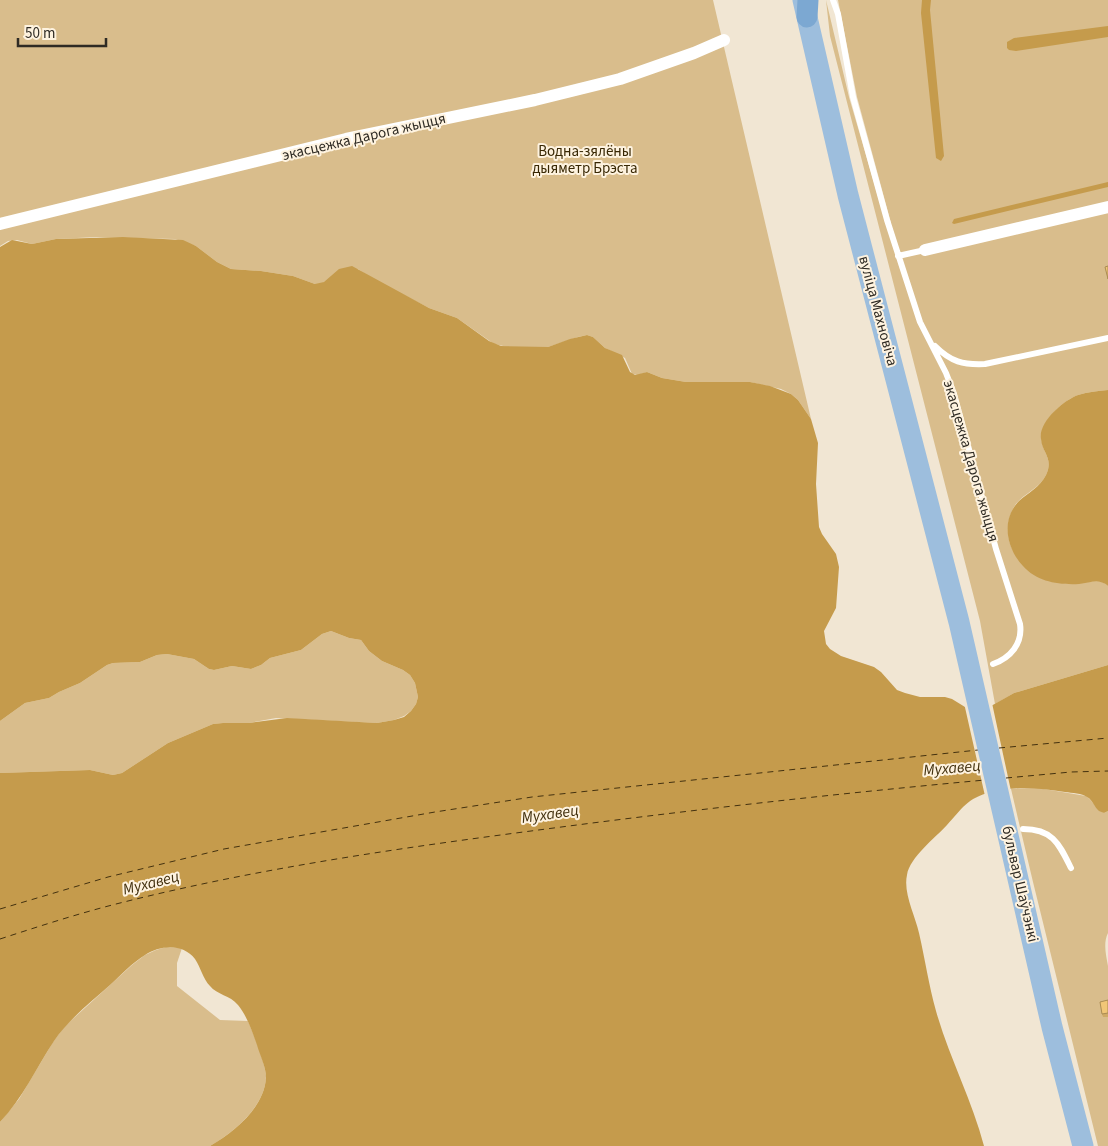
<svg xmlns="http://www.w3.org/2000/svg" width="1108" height="1146" viewBox="0 0 1108 1146" font-family="'Source Sans 3',sans-serif">
  <style>
    .green { fill: #d9bd8c }
    .water { fill: #c59b4c }
    .pier { fill: #f1e6d3 }
    .lines { fill: none; stroke-linecap: round; stroke-linejoin: round }
    .ferry { stroke: #43310f; stroke-width: 1; stroke-dasharray: 6 5; stroke-linecap: butt }
    .service { stroke: #fff; stroke-width: 6 }
    .minor { stroke: #fff; stroke-width: 12 }
    .primary { stroke: #9dbedd; stroke-width: 21 }
    .trunk { stroke: #7ca8d2; stroke-width: 21 }
    .wall { fill: #cfaa66 }
    .building { fill: #f1c677; stroke: #a98b53 }
    .labels { text-anchor: middle; dominant-baseline: central; stroke-width: 4; stroke-linejoin: round; paint-order: stroke }
    .street-label { font-size: 15px; fill: #2f2b24; stroke: #fef3e0 }
    .park-label { font-size: 15px; fill: #382703; stroke: #fef3e0 }
    .water-label { font-size: 16px; font-style: italic; fill: #43310f; stroke: #fef3e0 }
  </style>
  <rect width="100%" height="100%" fill="#f1e6d3"/>
  <path class="green" d="M0 0H713L811 419 798 400 791 394 781 389 750 382H686L662 378 647 372 638 375 632 374 625 358 605 348 593 337 587 335 578 337 548 347H508L494 344 457 318 429 308 373 279 358 269 320 284H315L293 276 261 271 231 269 217 262 196 246 175 239 97 237 56 239 32 244 17 240 8 241 0 246Z
    M826 0 849 97 886 224 891 223 857 97 838 0H1108V390C1098 391 1088 392 1078 395 1062 401 1037 424 1042 443 1045 456 1053 460 1046 475 1039 490 1021 494 1014 507 994 543 1026 579 1061 583 1076 585 1089 580 1103 582L1108 586V665L1014 693 995 704 980 621 830 36Z
    M331 631 349 638 361 640 369 651 382 661 403 670 410 675 415 683 418 697 416 704 411 711 404 716 394 720 377 723 276 718 249 723H223L213 724 168 743 122 773 113 775 90 770 0 773V721L25 703 49 698 59 692 80 683 107 665 113 663 140 662 157 655 167 654 194 659 209 669 214 670 232 666 251 669 261 665 270 658 301 650 322 634Z
    M1038 788 1086 796C1094 802 1095 808 1104 813L1108 811V933C1103 943 1106 955 1108 966V1146H1098L1033 882 1011 789Z
    M166 947 182 948 177 963V986L220 1020 248 1021C254 1035 265 1062 266 1076 266 1106 233 1133 210 1146H0V1122L19 1099 53 1042 64 1027 132 965 145 955 156 950Z"/>
  <path class="water" d="M922 0H931L930 10 944 156 941 161 936 158 921 13Z
    M1108 26V37L1016 51 1009 50 1007 48V42L1014 38Z
    M1108 182V187L954 224 952 223 954 219Z
    M123 237 183 240 196 246 217 262 231 269 261 271 293 276 315 284 324 282 339 269 352 266 429 308 457 318 489 341 501 346 548 347 570 339 587 335 593 337 605 348 622 355 630 372 635 375 647 372 662 378 686 382H750L770 386 791 394 798 400 811 419 818 443 816 484 819 527 822 534 836 554 839 567 836 608 824 631 826 644 830 649 841 656 874 667 881 672 897 690 905 693 920 697H945L952 699 965 707 991 706 1014 693 1108 665V811L1104 813 1099 811C1094 807 1093 800 1087 797 1082 793 1072 793 1065 792 1040 788 1016 786 991 792 967 798 962 809 947 825 935 838 910 857 907 875 903 893 915 915 919 933 925 959 929 986 936 1011 949 1057 972 1100 984 1146H210C234 1132 264 1108 266 1078 266 1066 260 1056 257 1045 252 1031 247 1016 238 1005 230 995 217 995 210 986 203 979 201 968 195 959 183 943 160 945 145 955 132 963 121 975 110 985 91 1002 69 1019 54 1041 36 1068 23 1098 0 1122V773L90 770 113 775 122 773 168 743 213 724 223 723H249L287 718 377 723 394 720 404 717 411 711 416 704 418 697 415 683 410 675 403 670 382 661 369 651 361 640 349 638 331 631 322 634 301 650 270 658 261 665 251 669 232 666 214 670 209 669 194 659 167 654 157 655 140 662 113 663 107 665 80 683 59 692 49 698 25 703 0 721V247L12 240 32 244 56 239Z
    M1108 390V586C1099 578 1090 583 1079 584 1059 585 1037 582 1023 566 1007 549 1000 520 1019 501 1028 493 1040 487 1046 475 1054 458 1042 453 1041 439 1038 422 1064 400 1078 395 1088 392 1098 391 1108 390Z"/>
  <path class="pier" d="M964 703 972 707 986 706 992 703 1011 791 985 796Z"/>
  <g class="lines">
    <path class="ferry" d="M999 748 1108 738
      M1006 778 1071 772 1108 771
      M0 909 108 877 224 849 435 812 532 797 978 750
      M0 939C40 926 80 913 120 903 255 869 393 849 531 831 681 811 833 794 985 780"/>
    <path class="service" d="M833 0 838 14 853 97 887 220 920 322 946 373 954 394 996 549 1020 624C1023 644 1010 658 993 664
      M898 256 925 250
      M935 346C951 362 963 365 985 364L1108 338
      M1023 829C1053 829 1059 844 1071 868"/>
    <path class="minor" d="M0 224 346 139 535 100 620 79 694 53 724 40
      M925 250 1108 207"/>
    <path class="primary" d="M803 0 848 195 959 622 1052 1027 1083 1146"/>
    <path class="trunk" d="M807 17 808 0"/>
  </g>
  <path class="wall" d="M1108 1000V1017H1103L1102 1014Z"/>
  <path class="building" d="M1108 266V279L1105 267Z
    M1108 1000V1013L1102 1014 1100 1002Z"/>
  <g class="labels">
    <g class="street-label">
      <text transform="translate(364 137) rotate(-13)">экасцежка Дарога жыцця</text>
      <text transform="translate(878 311) rotate(75)">вуліца Махновіча</text>
      <text transform="translate(971 461) rotate(74)">экасцежка Дарога жыцця</text>
      <text transform="translate(1020 884) rotate(77)">бульвар Шаўчэнкі</text>
    </g>
    <g class="park-label">
      <text x="585" y="151">Водна-зялёны<tspan x="585" dy="17">дыяметр Брэста</tspan></text>
    </g>
    <g class="water-label">
      <text transform="translate(952 768) rotate(-5)">Мухавец</text>
      <text transform="translate(550 814) rotate(-8)">Мухавец</text>
      <text transform="translate(151 883) rotate(-14)">Мухавец</text>
    </g>
  </g>
  <path d="M18 38v8h88v-8" fill="none" stroke="#2f2b24" stroke-width="2.5"/>
  <text x="25" y="38" font-size="15" fill="#2f2b24" stroke="#fef3e0" stroke-width="4" paint-order="stroke">50 m</text>
</svg>
